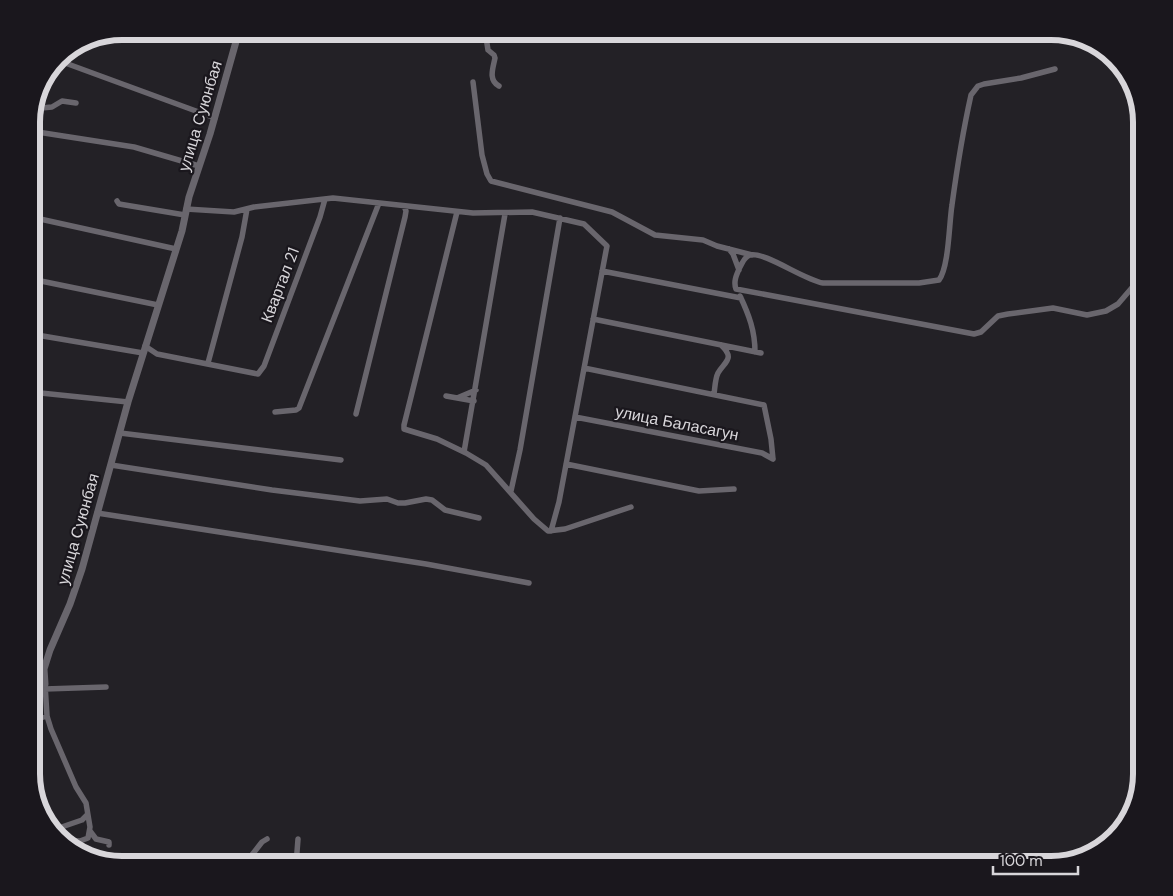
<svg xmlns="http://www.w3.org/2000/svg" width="1173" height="896" viewBox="0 0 1173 896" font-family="'DM Sans',sans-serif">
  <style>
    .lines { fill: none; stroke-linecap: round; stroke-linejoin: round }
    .minor { stroke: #69666d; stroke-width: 5.5 }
    .tertiary { stroke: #69666d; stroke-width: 7 }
    .labels { text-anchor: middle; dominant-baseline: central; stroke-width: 4.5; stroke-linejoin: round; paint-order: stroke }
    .street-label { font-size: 16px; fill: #d8d6da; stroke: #1a171d }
    .rim { fill: none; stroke: #d8d6da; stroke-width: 6 }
  </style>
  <rect width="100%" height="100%" fill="#232126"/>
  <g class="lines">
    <path class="minor" d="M485 31 488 50 494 55 495 58C493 68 488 80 499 86
      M57 60 215 118
      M1055 69 1021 78 984 84 978 86 971 95C963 131 957 168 952 205 949 223 949 267 939 280L919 283H823C804 280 764 251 750 255 744 257 743 262 740 267 737 274 733 281 736 289L974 334 981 332 998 316 1008 314 1053 308 1087 315 1106 311 1118 304 1136 283 1142 280
      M473 82 482 155 487 174 491 181 612 212 655 235 703 240 717 246 752 255
      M34 106 41 108 39 132
      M41 108 52 107 62 101 76 103
      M31 131 134 147 199 166
      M117 201 119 204 185 215
      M186 209 234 212 254 207 333 198 473 213 532 212 584 224 607 246 606 251 559 502 551 531
      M457 212 404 425V429L437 439 466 453 486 465 534 519 548 531 565 529 631 507
      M31 217 176 249
      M729 249 733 254 739 270
      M602 271 741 298
      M31 279 158 305
      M740 296C749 315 755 331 755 352
      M593 319 761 353
      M31 334 143 353
      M145 346 157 354 258 374 264 366 320 217 325 199
      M208 363 242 237 247 209
      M584 368 764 405 771 439 773 459
      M31 392 128 402
      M714 394C715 388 715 379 718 373 724 362 736 359 721 345
      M446 396 474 401
      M457 398 476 390
      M275 412 296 410 299 408 379 203
      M356 414 405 217 406 211 404 206
      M575 417 762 453 773 459
      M120 433 341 460
      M464 452 505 214
      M566 464 699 491 734 489
      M111 465 272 490 360 501 387 499 398 503H405L426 499 432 500 445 510 479 518
      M511 491 520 450 560 218
      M97 513 426 564 529 583
      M31 688 45 684 47 716 51 729 76 787 86 803 90 827 88 838 80 841 62 840
      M45 689 106 687
      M31 721 47 716
      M53 830 82 820 87 815
      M90 831 96 839 109 842V845
      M244 865 262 842 267 839
      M296 865 298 839"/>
    <path class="tertiary" d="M45 684 44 669 50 650 70 604 82 569 128 402 182 231 189 197 210 134 239 31"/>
  </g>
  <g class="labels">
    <g class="street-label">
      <text transform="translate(200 116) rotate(-73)">улица Суюнбая</text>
      <text transform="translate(280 285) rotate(-69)">Квартал 21</text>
      <text transform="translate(677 423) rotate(11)">улица Баласагун</text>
      <text transform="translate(78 529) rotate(-74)">улица Суюнбая</text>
    </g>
  </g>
  <path d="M0 0H1173V896H0ZM122 40H1051A82 82 0 0 1 1133 122V774A82 82 0 0 1 1051 856H122A82 82 0 0 1 40 774V122A82 82 0 0 1 122 40Z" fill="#1a171d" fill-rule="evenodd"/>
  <path class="rim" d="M122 40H1051A82 82 0 0 1 1133 122V774A82 82 0 0 1 1051 856H122A82 82 0 0 1 40 774V122A82 82 0 0 1 122 40Z"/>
  <path d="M993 866v8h85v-8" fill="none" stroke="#d8d6da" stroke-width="2.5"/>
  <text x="1000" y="866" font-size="15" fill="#d8d6da" stroke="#1a171d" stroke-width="4" paint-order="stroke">100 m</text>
</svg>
